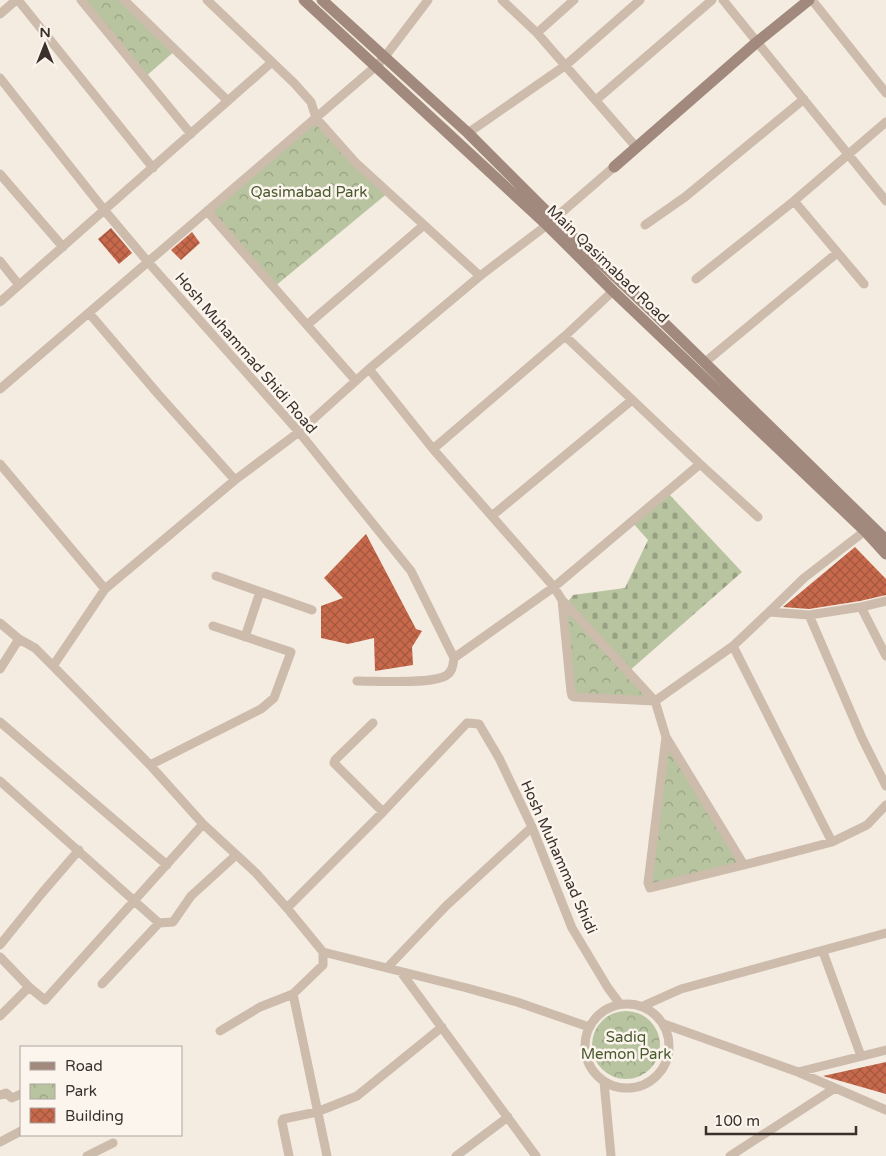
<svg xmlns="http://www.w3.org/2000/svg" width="886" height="1156" viewBox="0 0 886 1156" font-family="'Varela Round',sans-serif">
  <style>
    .cemetery { fill: url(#cemetery-stones) }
    .park { fill: url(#park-crowns) }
    .building { fill: url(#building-cross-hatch) }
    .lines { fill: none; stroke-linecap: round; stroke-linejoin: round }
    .street { stroke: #cdbbac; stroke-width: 9 }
    .secondary { stroke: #a18a7d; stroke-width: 11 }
    .labels { text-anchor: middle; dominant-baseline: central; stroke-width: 5; stroke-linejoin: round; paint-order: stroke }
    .park-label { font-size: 15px; fill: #4a5a2e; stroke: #fbf5ee }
    .street-label { font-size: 15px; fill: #3b302b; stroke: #fbf5ee }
  </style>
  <defs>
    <pattern id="cemetery-stones" width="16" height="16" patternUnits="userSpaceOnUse" patternTransform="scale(1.25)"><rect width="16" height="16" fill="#b8c4a0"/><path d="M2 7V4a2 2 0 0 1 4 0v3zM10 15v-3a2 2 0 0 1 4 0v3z" fill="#97a083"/></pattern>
    <pattern id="park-crowns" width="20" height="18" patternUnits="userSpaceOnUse" patternTransform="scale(1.25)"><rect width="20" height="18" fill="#b8c4a0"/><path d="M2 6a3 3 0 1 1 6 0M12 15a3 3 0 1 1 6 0" fill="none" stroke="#97a083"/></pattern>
    <pattern id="building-cross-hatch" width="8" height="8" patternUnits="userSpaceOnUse" patternTransform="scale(1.25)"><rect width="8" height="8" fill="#c8694b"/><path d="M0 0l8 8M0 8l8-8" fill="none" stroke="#a4573f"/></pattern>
  </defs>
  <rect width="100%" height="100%" fill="#f4ebe1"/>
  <path class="cemetery" d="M667 492 742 572 628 672 566 604 573 595 625 588 648 540 632 522Z"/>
  <path class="park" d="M81 0H124L176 50 145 77Z
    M316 118 389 192 274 287 207 211Z
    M562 600 655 701 574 697Z
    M666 737 744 865 650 888Z
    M592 1045a34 34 0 1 1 68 0a34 34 0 1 1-68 0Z"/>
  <path class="building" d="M111 228 132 253 119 264 98 239Z
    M192 232 200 243 181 260 171 250Z
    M366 534 416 629 422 631 412 647 413 665 375 671 374 638 348 644 321 638V606L343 598 324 578Z
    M855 547 886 579V595L860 601 809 609 783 607Z
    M886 1062V1094L823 1076Z"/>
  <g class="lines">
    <path class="street" d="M18 0 153 168
      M81 0 191 134
      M124 0 228 101
      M207 0 294 83 311 102 316 118 355 162 480 276 547 225
      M502 0 537 33 637 148
      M723 0 886 201
      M812 0 886 93
      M0 14 16 0
      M537 33 574 0
      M0 78 105 211 148 262 299 432 411 571 454 658
      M596 100 712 0
      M468 133 566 65 640 0
      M0 174 63 247
      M207 211 356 381
      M554 219 614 167
      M645 225 685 197 804 99
      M0 261 19 285
      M696 279 794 201
      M864 284 794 201 886 122
      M0 302 272 62
      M89 313 158 394 235 480 299 432 369 369 480 276
      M307 325 424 225
      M565 336 613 291
      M704 363 837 253
      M0 389 375 67 384 58 428 0
      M433 449 554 587 562 600 655 701 666 737 744 865 832 842 867 825 886 805
      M0 464 105 589 53 666
      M700 464 758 517
      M493 515 632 400
      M216 576 312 610
      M105 589 235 480
      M562 600 571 692 572 696 574 697 655 701 733 646
      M886 601 861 607 886 656
      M861 607 809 615 862 738 886 786
      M769 612 804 578 870 527
      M809 615 769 612 733 646 832 842
      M0 623 19 639 35 648 53 666 150 765 203 824 256 873 287 908 323 952 467 988 517 1002 589 1027
      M245 637 260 592
      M0 669 19 639
      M357 681C377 681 426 684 443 677 452 674 453 666 454 658L554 587 700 464 565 336 433 449 369 369
      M0 722 167 865
      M373 723 335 760 334 763 383 812
      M666 737 648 883 650 888 744 865
      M150 765 261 709 274 698 291 652 213 626
      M0 781 159 923 173 922 191 896 235 856
      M287 908 383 812 467 723 479 724 499 758 532 827 572 928 608 988 620 1004
      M0 945 42 893 79 850
      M823 952 861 1056
      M0 957 29 987 45 1000 203 824
      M387 968 446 906 532 827
      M401 972 536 1156
      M102 984 159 923
      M293 994 327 1156
      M585 1046a42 42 0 1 1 84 0a42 42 0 1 1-84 0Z
      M643 1006 681 989 886 933
      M0 1016 29 987
      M664 1024 798 1072 886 1110
      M220 1031 260 1007 293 994 323 965V952
      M798 1072 886 1050
      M604 1082 611 1156
      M0 1095 6 1093 12 1098 21 1094
      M0 1142 21 1131
      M87 1156 113 1143
      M289 1156 282 1122 283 1119 317 1112 357 1096 442 1027
      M456 1156 508 1117
      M730 1156 835 1088"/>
    <path class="secondary" d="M304 0 547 225 613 291 866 532 886 554
      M322 0 468 133 554 219 654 313 886 540
      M614 167 757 42 809 0"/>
  </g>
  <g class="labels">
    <g class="park-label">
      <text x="309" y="192">Qasimabad Park</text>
      <text x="626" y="1037">Sadiq<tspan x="626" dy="17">Memon Park</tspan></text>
    </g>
    <g class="street-label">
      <text transform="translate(608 264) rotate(44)">Main Qasimabad Road</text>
      <text transform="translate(246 353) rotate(49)">Hosh Muhammad Shidi Road</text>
      <text transform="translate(559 857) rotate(66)">Hosh Muhammad Shidi</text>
    </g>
  </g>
  <rect x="20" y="1046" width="162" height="90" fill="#fbf5ee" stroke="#aea6a0"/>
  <rect x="30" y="1062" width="25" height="8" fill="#a18a7d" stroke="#aea6a0"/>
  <text x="65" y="1071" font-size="15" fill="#3b302b">Road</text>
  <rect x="30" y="1084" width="25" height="15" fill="url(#park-crowns)" stroke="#aea6a0"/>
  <text x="65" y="1096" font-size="15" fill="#3b302b">Park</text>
  <rect x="30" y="1108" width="25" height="15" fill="url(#building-cross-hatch)" stroke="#aea6a0"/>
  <text x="65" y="1121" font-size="15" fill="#3b302b">Building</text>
  <g transform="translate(45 45)" stroke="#fbf5ee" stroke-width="4" paint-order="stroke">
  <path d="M0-4L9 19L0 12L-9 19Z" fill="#3b302b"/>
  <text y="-8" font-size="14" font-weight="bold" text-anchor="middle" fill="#3b302b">N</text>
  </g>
  <path d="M706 1126v8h150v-8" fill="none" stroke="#3b302b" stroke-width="2.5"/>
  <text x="714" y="1126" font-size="15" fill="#3b302b" stroke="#fbf5ee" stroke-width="4" paint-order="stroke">100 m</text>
</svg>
